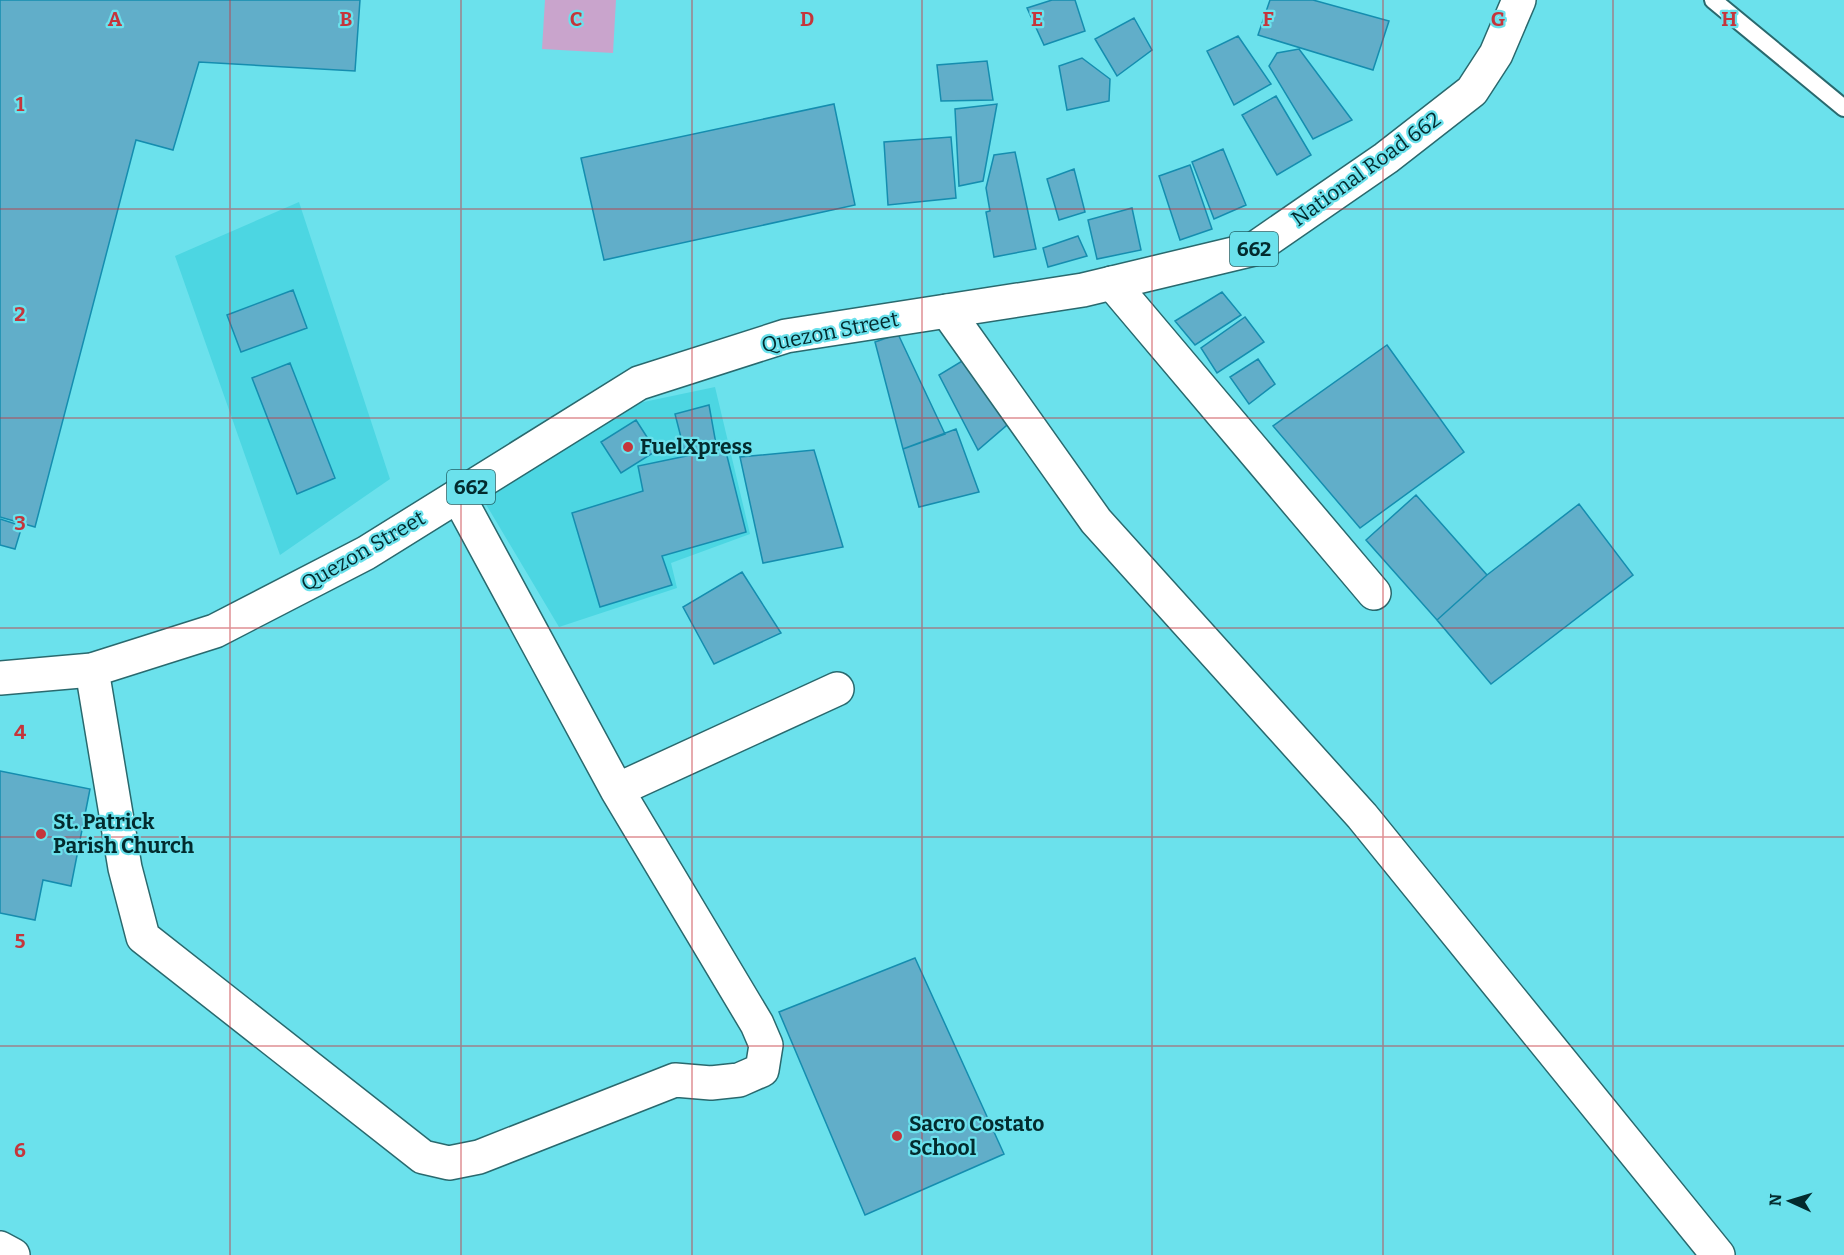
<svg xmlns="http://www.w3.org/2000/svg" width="1844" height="1255" viewBox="0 0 1844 1255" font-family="Bitter,serif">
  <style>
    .built { fill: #4cd6e2 }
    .green { fill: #c9a4cc }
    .building { fill: #61aec9; stroke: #158daf; stroke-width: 1.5 }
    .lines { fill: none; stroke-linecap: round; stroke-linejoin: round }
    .service-casing { stroke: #29696e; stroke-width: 20 }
    .minor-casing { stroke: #29696e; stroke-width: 36 }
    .primary-casing { stroke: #29696e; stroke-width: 36 }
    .service { stroke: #fff; stroke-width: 16 }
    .minor { stroke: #fff; stroke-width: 33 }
    .primary { stroke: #fff; stroke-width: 33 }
    .grid { fill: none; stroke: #c5353b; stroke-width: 1.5; stroke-opacity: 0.55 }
    .poi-dot { fill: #c5353b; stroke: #6be1ec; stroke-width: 2 }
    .labels { text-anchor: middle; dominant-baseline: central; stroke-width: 4.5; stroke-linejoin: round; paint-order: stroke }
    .shield { fill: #6be1ec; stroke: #226267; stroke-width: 1.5 }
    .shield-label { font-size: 20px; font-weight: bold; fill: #032b2e }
    .street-label { font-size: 21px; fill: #032b2e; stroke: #6be1ec }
    .poi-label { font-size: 21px; font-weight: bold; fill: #032b2e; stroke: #6be1ec; text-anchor: start }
    .grid-label { font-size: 20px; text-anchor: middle; font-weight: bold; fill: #c5353b; stroke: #6be1ec; stroke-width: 4.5; stroke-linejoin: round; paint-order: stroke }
  </style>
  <rect width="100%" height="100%" fill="#6be1ec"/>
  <path class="built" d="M299 202 390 479 280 555 175 256Z
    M715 387 750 534 671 563 677 588 559 627 484 501 634 404Z"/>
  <path class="green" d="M545 0H616L613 53 542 49Z"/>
  <path class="building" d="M0 0H360L355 71 199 62 173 150 136 140 35 527 0 517Z
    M1052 0H1075L1085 31 1044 45 1027 8Z
    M1270 0H1313L1389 21 1373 70 1258 35Z
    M1134 18 1152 50 1117 76 1095 39Z
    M1238 36 1271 84 1234 105 1207 51Z
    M1299 49 1352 120 1313 139 1269 66 1277 53Z
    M1082 58 1110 79 1109 101 1067 110 1059 66Z
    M987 61 993 100 941 101 937 65Z
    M1276 96 1311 155 1277 175 1242 115Z
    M834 104 855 205 604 260 581 158Z
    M997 104 983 181 959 186 955 109Z
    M951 137 956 198 888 205 884 142Z
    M1223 149 1246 205 1214 219 1192 162Z
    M1015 152 1036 249 994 257 986 212 990 211 986 188 994 155Z
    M1190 165 1212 229 1180 240 1159 176Z
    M1074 169 1085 212 1059 220 1047 179Z
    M1132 208 1141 250 1097 259 1088 220Z
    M1078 236 1087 256 1048 267 1043 248Z
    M293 290 307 328 241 352 227 315Z
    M1222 292 1241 315 1195 345 1175 321Z
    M1245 317 1264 342 1217 373 1201 348Z
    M898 334 945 434 903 449 875 342Z
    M1387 345 1464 452 1360 528 1273 426Z
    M972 355 1014 419 978 450 939 375Z
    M1258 359 1275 384 1249 404 1230 377Z
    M290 363 335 478 297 494 252 378Z
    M709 405 716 444 685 453 675 414Z
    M636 420 656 451 621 473 601 442Z
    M956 429 979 492 919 507 903 449Z
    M725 448 746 532 662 556 672 585 600 607 572 513 643 491 638 466Z
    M814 450 843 547 763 563 740 457Z
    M1416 495 1487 575 1437 620 1366 540Z
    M1579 504 1633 575 1491 684 1437 620 1487 575Z
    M0 519 22 526 15 549 0 545Z
    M742 572 781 633 714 664 683 607Z
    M0 771 90 789 71 886 43 880 35 920 0 913Z
    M915 958 1004 1154 865 1215 779 1012Z"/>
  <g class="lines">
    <defs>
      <path id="service" d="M1713 0 1844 108"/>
      <path id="minor" d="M1112 283 1374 593
        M947 311 1096 521 1362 816 1718 1255
        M92 670 125 868 143 937 423 1157 449 1163 479 1157 675 1080 711 1083 739 1080 762 1070 766 1045 757 1024 617 790 458 496
        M617 790 837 689
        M0 1248 13 1255"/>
      <path id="primary" d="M0 678 92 670 215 631 366 553 639 383 786 336 1083 290 1254 249 1386 158 1472 91 1496 54 1519 0"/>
    </defs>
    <use href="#service" class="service-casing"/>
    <use href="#minor" class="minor-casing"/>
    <use href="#primary" class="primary-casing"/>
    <use href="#service" class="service"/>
    <use href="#minor" class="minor"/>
    <use href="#primary" class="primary"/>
  </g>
  <path class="grid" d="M230 0V1255M461 0V1255M692 0V1255M922 0V1255M1152 0V1255M1383 0V1255M1613 0V1255M0 209H1844M0 418H1844M0 628H1844M0 837H1844M0 1046H1844"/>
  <g class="poi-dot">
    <circle cx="628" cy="447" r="6"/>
    <circle cx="41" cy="834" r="6"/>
    <circle cx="897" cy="1136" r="6"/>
  </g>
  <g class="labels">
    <g class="shield">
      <rect x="1230" y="232" width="48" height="34" rx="4.5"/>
      <rect x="447" y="470" width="48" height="34" rx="4.5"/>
    </g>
    <g class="shield-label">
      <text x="1254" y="249">662</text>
      <text x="471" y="487">662</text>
    </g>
    <g class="street-label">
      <text transform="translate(1366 169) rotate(-36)">National Road 662</text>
      <text transform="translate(830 332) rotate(-11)">Quezon Street</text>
      <text transform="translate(363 551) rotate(-30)">Quezon Street</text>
    </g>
    <g class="poi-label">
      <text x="640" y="447">FuelXpress</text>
      <text x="53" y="822">St. Patrick<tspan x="53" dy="24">Parish Church</tspan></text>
      <text x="909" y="1124">Sacro Costato<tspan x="909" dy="24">School</tspan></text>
    </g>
  </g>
  <g class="grid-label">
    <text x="115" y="26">A</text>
    <text x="346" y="26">B</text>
    <text x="576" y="26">C</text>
    <text x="807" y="26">D</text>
    <text x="1037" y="26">E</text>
    <text x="1268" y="26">F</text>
    <text x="1498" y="26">G</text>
    <text x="1729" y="26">H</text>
    <text x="20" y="111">1</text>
    <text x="20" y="321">2</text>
    <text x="20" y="530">3</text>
    <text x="20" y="739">4</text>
    <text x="20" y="948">5</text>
    <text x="20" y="1157">6</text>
  </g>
  <g transform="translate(1790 1201) rotate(274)" stroke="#6be1ec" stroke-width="4.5" paint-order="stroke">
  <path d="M0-4.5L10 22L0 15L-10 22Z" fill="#032b2e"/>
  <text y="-9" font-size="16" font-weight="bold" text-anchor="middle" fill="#032b2e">N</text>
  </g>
</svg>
